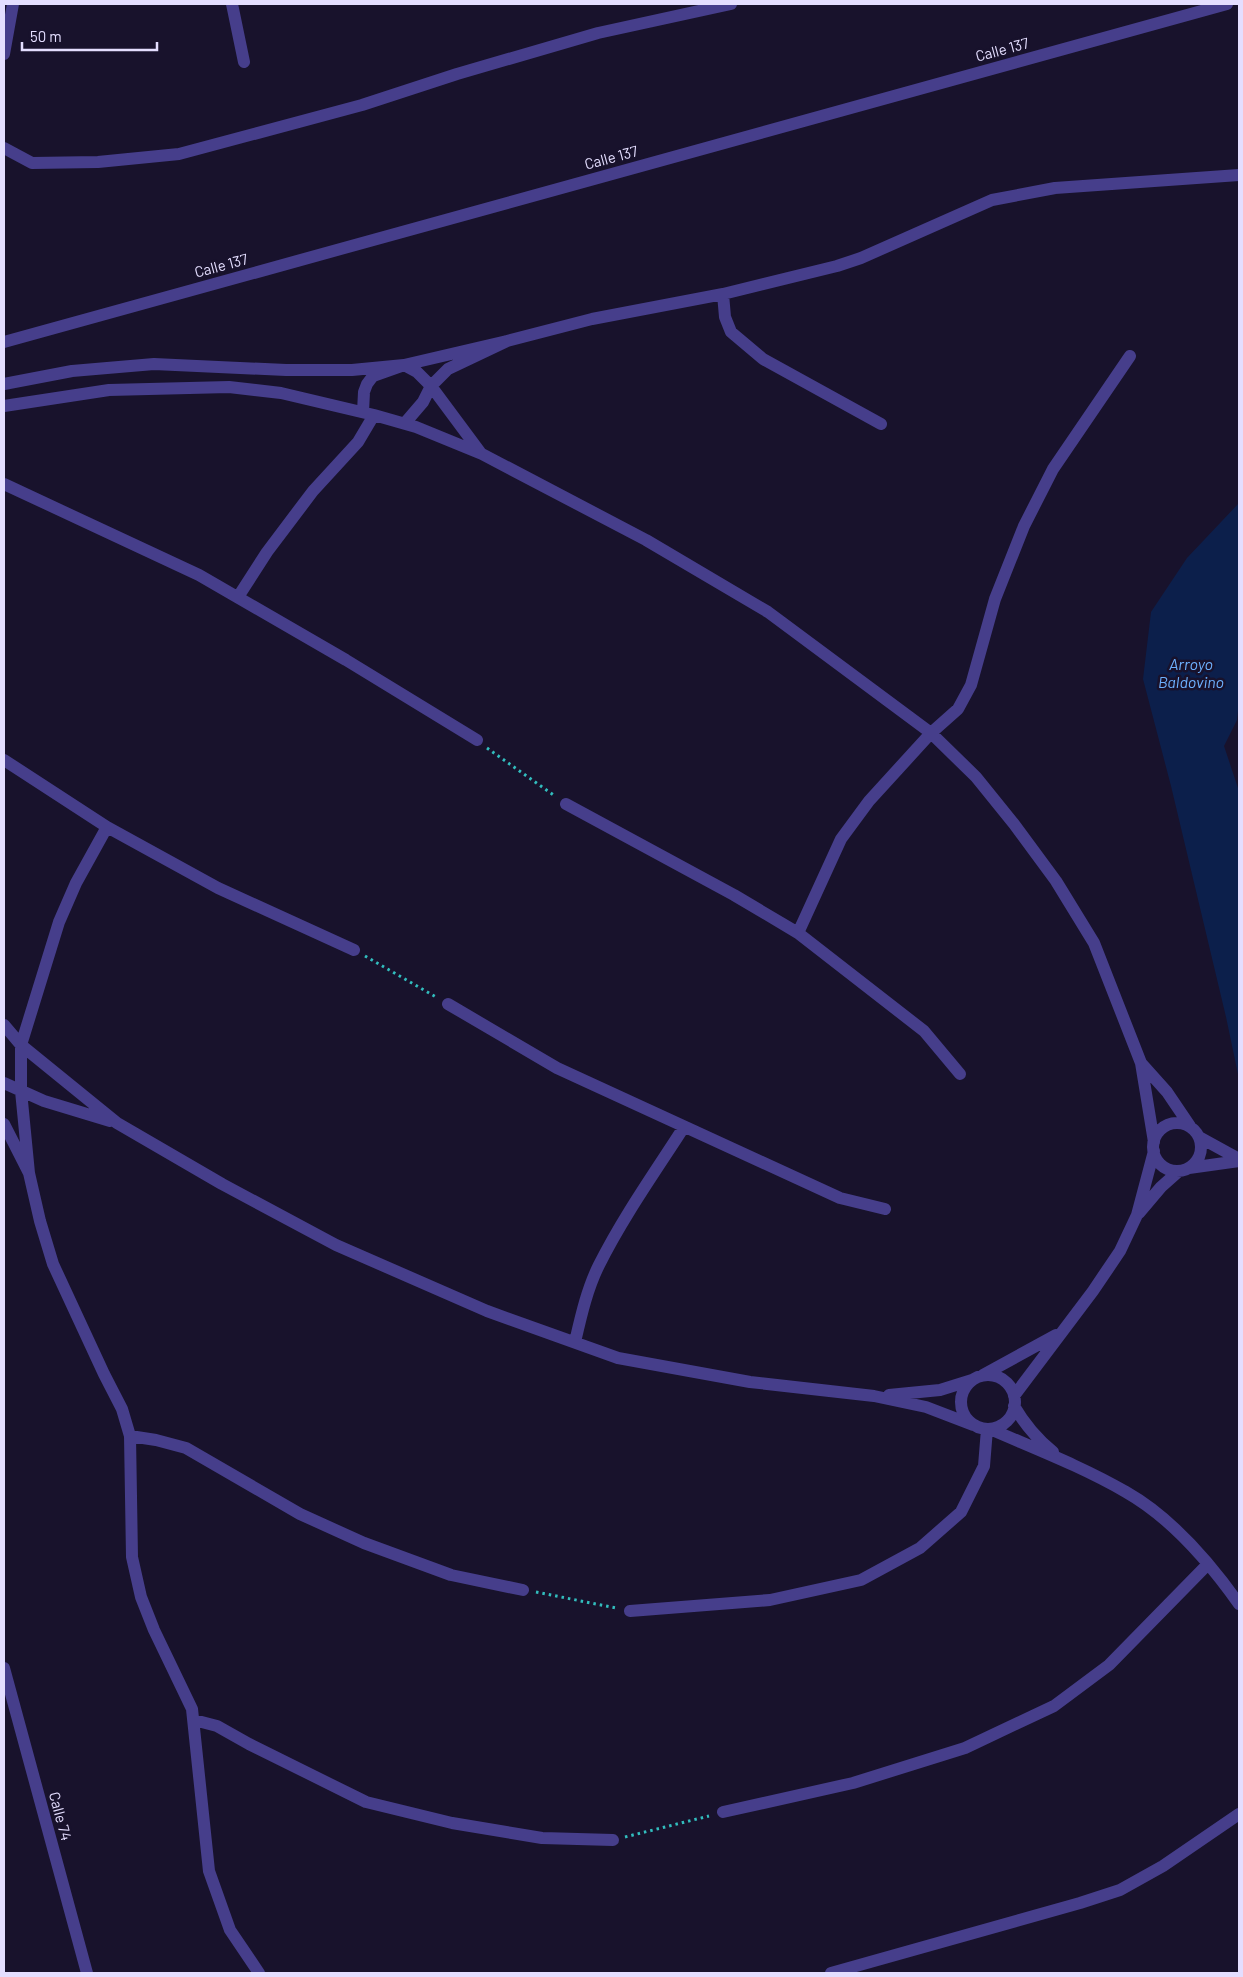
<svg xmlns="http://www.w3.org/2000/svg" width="1243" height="1977" viewBox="0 0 1243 1977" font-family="Barlow,sans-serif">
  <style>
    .water { fill: #0c1f4b }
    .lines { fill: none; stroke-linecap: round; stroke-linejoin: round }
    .path { stroke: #32bdbe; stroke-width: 3; stroke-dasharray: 2.5 4; stroke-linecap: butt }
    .street { stroke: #463e8b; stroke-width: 12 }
    .labels { text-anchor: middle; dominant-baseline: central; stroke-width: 5; stroke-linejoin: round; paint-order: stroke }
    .street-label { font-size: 15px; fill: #e4deff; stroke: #18122c }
    .water-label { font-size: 16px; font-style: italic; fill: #6db0fe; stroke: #18122c }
  </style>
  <rect width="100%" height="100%" fill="#18122c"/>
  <path class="water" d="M1239 503V702L1237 720 1224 746 1239 791V1079L1226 1017 1171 786 1143 679 1151 612 1187 558Z"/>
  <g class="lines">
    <path class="path" d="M487 748 555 796
      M365 956 436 997
      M536 1592 616 1608
      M625 1837 709 1816"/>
    <path class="street" d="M232 4 244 62
      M4 54 13 4
      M4 148 32 163 98 162 179 154 362 105 457 74 598 33 731 4
      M723 294 725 317 731 332 763 359 881 424
      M507 341 592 319 723 294 837 266 861 258 992 200 1055 188 1239 175
      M4 342 1227 4
      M4 384 72 371 154 364 286 370H352L404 365 417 372 431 386 480 452
      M4 406 109 390 229 387 281 393 374 415 416 427 482 454 646 540 768 612 931 733 976 777 1014 824 1056 881 1094 943 1141 1063 1154 1142
      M363 412 364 392 367 384 373 376 404 365 507 341 448 369 431 386 423 402 405 423
      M4 484 199 575 346 660 477 740
      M238 597 267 552 313 491 358 442 374 415
      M4 760 107 827 218 888 354 950
      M566 804 734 895 798 933 924 1031 960 1074
      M798 933 841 839 869 801 931 733 958 709 971 685 995 599 1024 526 1053 469 1130 356
      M448 1004 557 1068 840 1198 885 1209
      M4 1025 21 1045 117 1123 222 1184 336 1245 487 1311 618 1358 750 1382 874 1396 926 1407 973 1425
      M1141 1063 1167 1092 1190 1126
      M4 1083 44 1101 110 1121
      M1153 1147a24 24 0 1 1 48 0a24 24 0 1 1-48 0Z
      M4 1124 29 1173 21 1091V1045L59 922 76 883 107 827
      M1199 1137 1239 1159
      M1189 1168 1239 1161
      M29 1173 40 1221 53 1264 104 1374 122 1409 130 1436 132 1557 141 1597 154 1630 192 1709 209 1871 230 1930 259 1973
      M1139 1213 1161 1187 1179 1171
      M575 1342C581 1316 587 1289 599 1265 623 1217 655 1172 684 1127
      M983 1375 1056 1335
      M961 1402a27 27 0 1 1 54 0a27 27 0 1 1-54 0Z
      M889 1395 940 1390 972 1380
      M1014 1396 1093 1291 1120 1251 1137 1215 1154 1151
      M1014 1406C1025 1425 1036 1438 1053 1452
      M990 1429C1036 1449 1083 1467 1126 1492 1170 1517 1210 1563 1239 1604
      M130 1436 156 1440 186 1448 300 1514 364 1543 451 1575 523 1590
      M630 1611 770 1600 861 1580 920 1548 961 1512 984 1466 987 1429
      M4 1668 87 1973
      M194 1720 217 1726 249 1744 366 1802 452 1823 542 1838 613 1840
      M723 1812 853 1783 965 1748 1054 1706 1109 1665 1208 1564
      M831 1973 1080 1903 1120 1890 1163 1866 1239 1814"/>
  </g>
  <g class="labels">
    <g class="street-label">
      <text transform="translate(1002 49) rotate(-15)">Calle 137</text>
      <text transform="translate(611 157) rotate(-15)">Calle 137</text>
      <text transform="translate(221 265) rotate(-15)">Calle 137</text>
      <text transform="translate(61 1816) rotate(75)">Calle 74</text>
    </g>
    <g class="water-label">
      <text x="1191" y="663">Arroyo<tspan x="1191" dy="18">Baldovino</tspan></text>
    </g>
  </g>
  <rect width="1243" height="1977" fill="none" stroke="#e4deff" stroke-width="10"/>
  <path d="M22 42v8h135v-8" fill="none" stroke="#e4deff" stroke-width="2.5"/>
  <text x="30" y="42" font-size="15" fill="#e4deff" stroke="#18122c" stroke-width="4" paint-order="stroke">50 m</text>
</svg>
